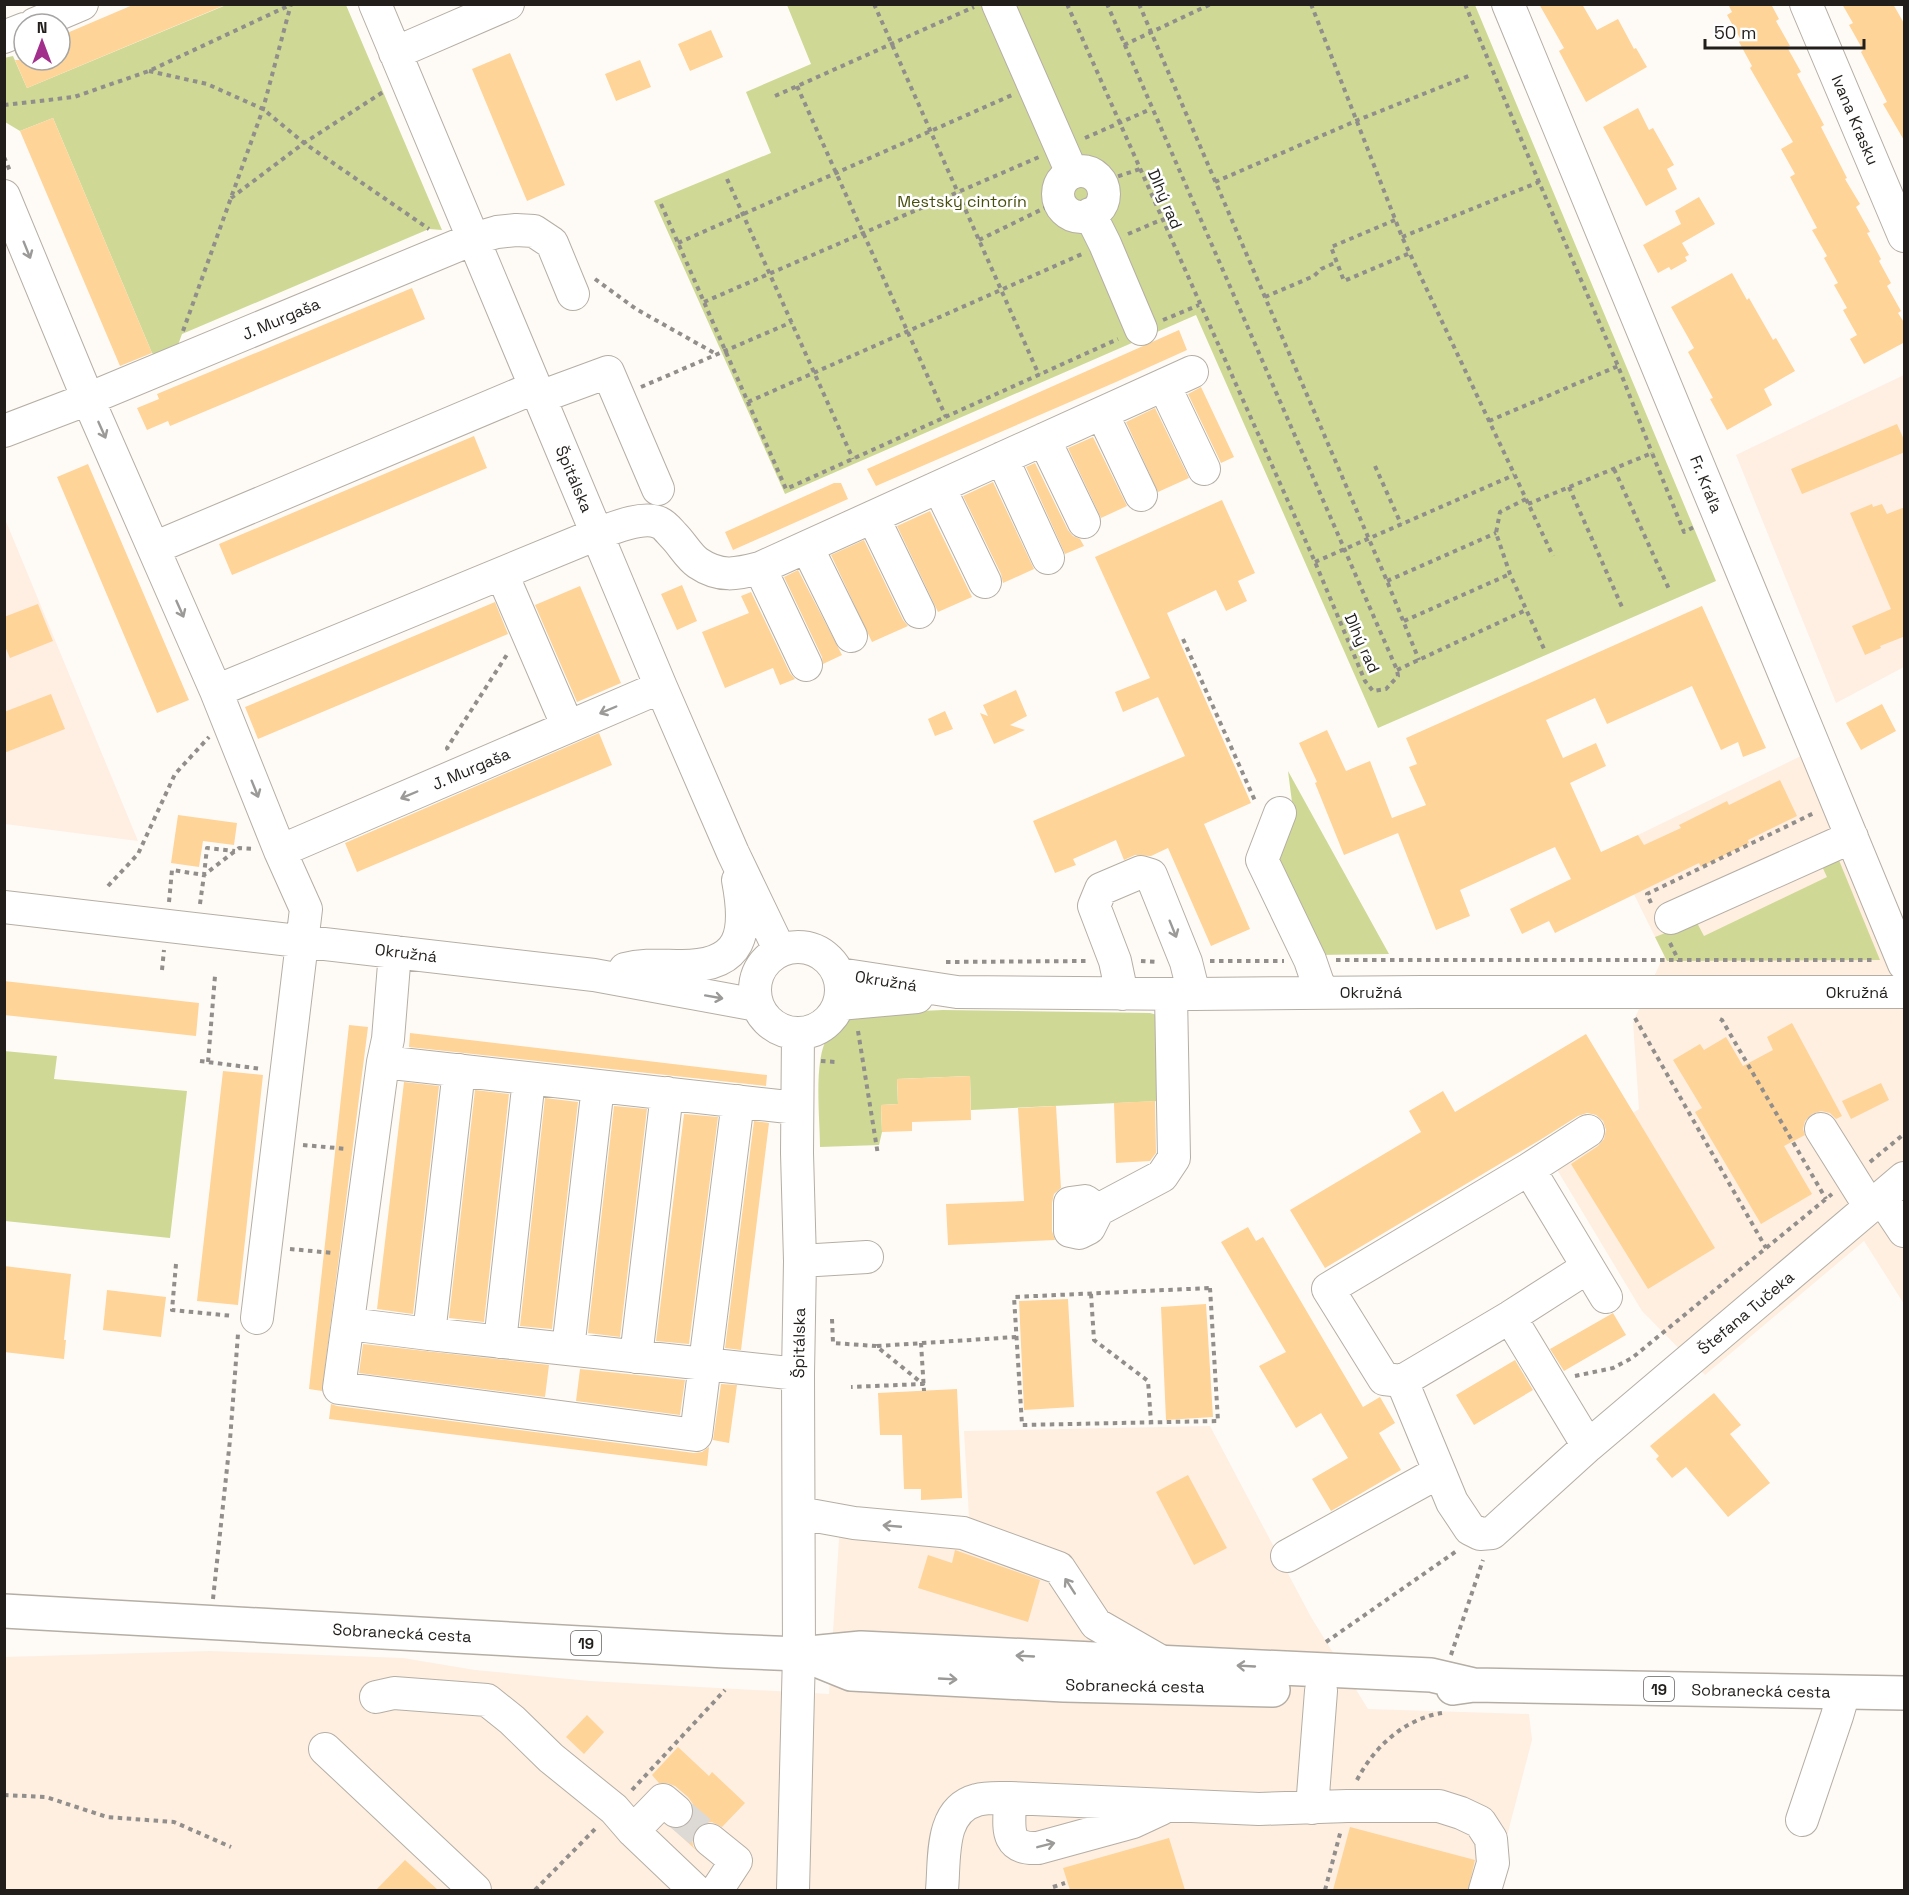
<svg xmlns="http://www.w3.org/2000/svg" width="1909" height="1895" viewBox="0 0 1909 1895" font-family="'Space Grotesk',sans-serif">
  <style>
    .commercial { fill: #feefe1 }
    .education { fill: #ffeee2 }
    .green { fill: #cfd995 }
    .building { fill: #fed499 }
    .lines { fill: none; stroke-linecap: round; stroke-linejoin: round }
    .minor-tunnel { stroke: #dddad6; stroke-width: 32; stroke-dasharray: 32 16; stroke-linecap: butt }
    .minor-casing { stroke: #b5aea4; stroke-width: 34 }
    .major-casing { stroke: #b5aea4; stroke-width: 36 }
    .path { stroke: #918e8b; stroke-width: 4; stroke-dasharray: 4.5 4.5; stroke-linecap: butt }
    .minor { stroke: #fff; stroke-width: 32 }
    .major { stroke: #fff; stroke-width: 33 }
    .oneway { stroke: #9b9a98 }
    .labels { text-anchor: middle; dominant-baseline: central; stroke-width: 5; stroke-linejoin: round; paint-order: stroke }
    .shield { fill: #fff; stroke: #64625f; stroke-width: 1.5 }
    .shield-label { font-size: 15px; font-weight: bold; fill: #211e1b }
    .street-label { font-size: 16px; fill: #211e1b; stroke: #fff }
    .park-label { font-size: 16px; fill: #484e0c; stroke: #fff }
  </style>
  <rect width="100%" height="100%" fill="#fefbf7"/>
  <path class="commercial" d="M1801 756 1884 957H1904V1304L1864 1241 1705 1375 1642 1311 1553 1163 1639 1109 1633 1022 1664 955 1611 848Z
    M1210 1426 1311 1617 1368 1709 1529 1714 1532 1740 1493 1890H5L4 1657 210 1651 403 1658 475 1670 590 1681 829 1694 841 1508 969 1518 964 1431Z"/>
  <path class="education" d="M1904 375V667L1836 703 1736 455Z
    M5 519 138 841 5 824Z"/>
  <path class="green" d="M226 5H346L442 230 429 229 182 334 171 364 152 353 53 118 20 131 5 122 4 58 13 56 27 88Z
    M787 5H1475L1716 581 1378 728 1196 315 785 494 654 201 771 153 746 92 811 64Z
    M1288 771 1389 954 1319 955 1277 856 1293 810Z
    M1836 853 1880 960 1667 961 1655 937 1696 921 1704 936 1827 877 1819 860Z
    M943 1010 1150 1013 1161 1016 1160 1101 971 1110 970 1076 897 1079 898 1104 881 1105 882 1132 879 1145 820 1147C820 1118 813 1060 828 1036 833 1027 844 1020 852 1014Z
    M4 1051 57 1056 54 1079 187 1091 170 1238 5 1221Z"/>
  <path class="building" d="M135 4 225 5 27 88 15 60H60V36Z
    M1539 4H1582L1597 30 1618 19 1634 49 1636 48 1647 67 1586 102 1559 51 1564 48Z
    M1728 4H1771L1779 19 1776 21 1790 46 1787 47 1801 72 1797 74 1824 125 1821 127 1847 178 1845 179 1860 204 1856 207 1870 232 1867 233 1881 259 1879 261 1891 283 1887 286 1901 311 1898 313 1905 324V342L1864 364 1850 339 1857 335 1843 310 1847 308 1834 285 1838 283 1824 258 1827 256 1812 230 1817 228 1790 177 1795 174 1781 149 1793 142 1750 68 1752 66 1739 42 1741 40 1727 15 1732 12Z
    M1842 4H1893L1905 25V142L1883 104 1887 102 1861 52 1863 50 1849 25 1853 23Z
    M711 30 723 57 690 71 678 44Z
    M510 53 565 185 527 201 472 69Z
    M640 60 651 87 616 101 605 74Z
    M1638 108 1649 130 1653 128 1674 165 1667 169 1677 189 1646 206 1603 127Z
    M53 118 152 353 120 366 20 131Z
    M1699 197 1715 224 1682 243 1689 255 1685 257 1687 261 1671 270 1669 267 1658 273 1643 245 1681 224 1675 211Z
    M1732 273 1747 300 1749 298 1773 340 1776 338 1795 371 1764 389 1772 405 1727 430 1710 399 1713 398 1688 352 1694 348 1671 307Z
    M412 288 425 319 170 426 168 421 147 430 137 408 159 399 157 394Z
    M1179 330 1187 350 1116 382 876 486 867 469Z
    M1201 387 1234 457 1221 463 1188 394Z
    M1155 408 1189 478 1158 492 1126 422Z
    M1897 424 1905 442V452L1802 494 1791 469Z
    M474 436 487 468 232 575 219 544Z
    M1093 437 1127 506 1101 518 1068 448Z
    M1035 463 1068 530 1073 536 1080 539 1084 546 1065 554 1026 467Z
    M88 464 189 700 157 713 57 477Z
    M993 482 1034 569 1003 583 1001 574 963 496Z
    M834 483H841L848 499 733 550 725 532Z
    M1222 500 1255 573 1238 581 1247 601 1226 611 1216 590 1167 613 1251 803 1204 824 1250 929 1211 946 1168 848 1151 856 1135 855 1124 860 1116 840 1073 859 1076 865 1055 873 1033 821 1185 756 1158 697 1123 712 1115 692 1150 678 1095 557Z
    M1872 504 1873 507 1882 504 1887 514 1905 507V641L1903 637 1880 646 1881 648 1865 655 1852 626 1891 609 1850 513Z
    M930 511 972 597 938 612 897 526Z
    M864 540 903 620 908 626 872 642 831 555Z
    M798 570 842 655 823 664 822 657 784 577Z
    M682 585 697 621 677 630 661 594Z
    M580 586 621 683 577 702 535 605Z
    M751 592 790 673 795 679 780 685 773 668 725 688 702 632 749 613 741 596Z
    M495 602 508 634 258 739 245 707Z
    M38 604 53 641 10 658 4 644V617Z
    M1702 606 1766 748 1743 757 1738 742 1721 750 1692 686 1607 724 1595 698 1546 720 1563 758 1596 743 1606 766 1570 783 1601 852 1638 835 1644 845 1681 828 1679 825 1727 801 1729 805 1780 780 1797 816 1748 840 1749 843 1701 867 1699 863 1555 933 1549 921 1522 934 1510 909 1571 879 1555 847 1460 890 1470 916 1436 930 1398 833 1344 855 1315 783 1317 782 1299 743 1327 730 1346 771 1370 761 1392 818 1426 805 1409 767 1417 764 1406 738Z
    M1016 690 1027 716 1010 725 1025 730 994 744 980 713 988 716 983 705Z
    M51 694 65 729 4 753V712Z
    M1882 704 1896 731 1861 750 1846 723Z
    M945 711 953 729 935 736 928 719Z
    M599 733 612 765 357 872 345 843Z
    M178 815 237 823 234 845 203 841 199 867 171 863Z
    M4 981 199 1003 196 1036 4 1015Z
    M1792 1023 1842 1116 1836 1119 1830 1113 1821 1111 1812 1114 1805 1121 1803 1129 1805 1135 1784 1146 1812 1194 1761 1224 1695 1112 1702 1108 1673 1060 1700 1044 1704 1050 1726 1037 1743 1066 1773 1050 1767 1037Z
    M349 1025 368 1027 322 1391 309 1389Z
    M410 1033 767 1075 766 1086 409 1047Z
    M1586 1034 1715 1248 1648 1289 1571 1164 1598 1146 1604 1139 1606 1130 1603 1121 1596 1115 1587 1113 1578 1116 1540 1140 1325 1268 1290 1210 1421 1132 1409 1111 1443 1091 1455 1112Z
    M223 1071 263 1075 238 1305 197 1301Z
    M970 1076 971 1120 912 1122V1131L882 1132 881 1105 898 1104 897 1079Z
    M404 1082 439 1086 413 1314 377 1309Z
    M1881 1083 1889 1100 1851 1119 1842 1101Z
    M475 1090 509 1094 484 1322 449 1318Z
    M545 1098 578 1102 552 1329 520 1326Z
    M1155 1101 1156 1153 1150 1161 1116 1163 1114 1103Z
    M614 1106 647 1109 620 1337 588 1333Z
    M1056 1106 1061 1188 1054 1194 1052 1203V1231L1055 1240 948 1245 946 1204 1024 1201 1018 1108Z
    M684 1114 718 1117 689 1344 656 1341Z
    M754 1121 769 1123 741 1350 725 1348Z
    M1248 1227 1256 1241 1263 1237 1363 1407 1380 1397 1395 1423 1379 1433 1401 1470 1331 1511 1312 1479 1348 1458 1321 1413 1296 1428 1259 1366 1286 1352 1221 1242Z
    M4 1266 71 1274 64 1340H66L64 1359 4 1352Z
    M107 1290 166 1297 161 1337 103 1330Z
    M1068 1299 1074 1407 1024 1410 1019 1301Z
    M1206 1304 1213 1417 1166 1420 1161 1307Z
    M1613 1313 1626 1335 1564 1371 1550 1349Z
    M363 1344 549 1365 545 1397 359 1373Z
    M1515 1360 1533 1390 1474 1425 1456 1395Z
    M580 1369 685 1380 680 1415 576 1401Z
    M721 1384 737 1385 729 1443 713 1440Z
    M957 1389 962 1498 921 1500V1489H904L902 1435H880L878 1393Z
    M1714 1393 1741 1425 1730 1434 1770 1483 1728 1517 1686 1467 1672 1478 1656 1459 1659 1456 1650 1446Z
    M331 1404 337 1406 694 1453 702 1452 709 1447 707 1466 329 1419Z
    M1188 1475 1227 1548 1194 1565 1156 1492Z
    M955 1550 1040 1580 1028 1622 918 1588 928 1555 952 1563Z
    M587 1715 604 1732 584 1754 566 1737Z
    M678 1747 709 1776 712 1772 745 1803 722 1827 712 1822 703 1823 696 1828 692 1838 693 1846 697 1851 672 1828H682L689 1823 694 1815 693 1804 688 1797 675 1786 667 1783H659L652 1775Z
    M1350 1827 1475 1860 1468 1890H1333Z
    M1169 1838 1185 1890H1070L1063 1868Z
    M405 1860 438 1890H376Z"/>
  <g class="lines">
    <path class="minor-tunnel" d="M676 1811 710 1840"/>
    <defs>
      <path id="minor" d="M375 4 661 687 733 853 780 951
        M998 4 1072 173
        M1508 4 1904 964
        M1806 4 1904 236
        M35 24 82 4
        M4 37 24 29
        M395 53 508 4
        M1058 194a23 23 0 1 1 46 0a23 23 0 1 1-46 0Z
        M4 196 88 399 216 691 280 851 306 909 257 1318
        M1090 214 1105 244 1141 329
        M1164 385 1204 469
        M540 397 608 372 658 489
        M1102 413 1141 495
        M4 431 88 399 473 239 497 232 516 230 534 231 552 243 573 294
        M1044 439 1084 522
        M1002 458 1048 558
        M939 487 985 582
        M873 517 919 612
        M807 547 851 636
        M154 548 536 387
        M760 568 806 665
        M502 574 568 727
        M216 691 597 534C613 528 644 515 660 523 665 525 670 532 674 536 682 544 689 557 698 563 720 578 737 574 760 568L1192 372
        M1280 813 1262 860 1310 960 1321 992
        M280 851 661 687
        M4 907 594 975 757 1005
        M1671 918 1852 837
        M755 990a43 43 0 1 1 86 0a43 43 0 1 1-86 0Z
        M395 952 388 1039 383 1062 339 1388 696 1435 738 1101
        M625 969C644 964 662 966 682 966 743 966 748 933 738 880
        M839 974 957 992 1194 994 1422 992H1904
        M1122 994 1115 961 1094 906 1101 889 1141 872 1151 875 1186 962 1194 994
        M839 1004 917 997
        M383 1062 797 1108
        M1821 1129 1870 1207
        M1588 1131 1529 1169 1328 1289 1384 1379 1402 1381 1452 1502 1470 1529 1480 1534 1492 1533 1588 1446 1904 1178
        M1529 1169 1606 1297
        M1882 1198 1904 1231
        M1098 1210 1085 1201 1070 1203V1231L1079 1233 1089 1228 1098 1210 1162 1176 1174 1158 1171 994
        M800 1261 867 1257
        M1510 1317 1588 1446
        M349 1324 429 1334 798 1374
        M429 1334 459 1070
        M500 1342 529 1079
        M568 1349 598 1086
        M636 1357 667 1093
        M1402 1381 1510 1317 1588 1267
        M799 1513 854 1523 963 1533 1059 1568 1096 1624 1162 1662
        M1287 1556 1439 1472
        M376 1697 394 1693 487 1700 512 1720 551 1758 614 1809 633 1831 695 1890
        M325 1749 475 1890
        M1010 1798C1010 1824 1002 1850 1038 1848L1133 1822 1161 1809
        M1312 1808 1321 1691
        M1802 1820 1837 1716 1844 1692
        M633 1831 663 1800 676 1811
        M710 1840 736 1861 717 1890
        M793 1890 799 1654 798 1374 800 1261 797 1153 798 1033
        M942 1890C945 1859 939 1810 977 1800 987 1797 1000 1798 1010 1798L1259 1809 1347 1806H1439L1461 1813 1480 1822 1491 1839 1493 1863 1485 1890"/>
      <path id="major" d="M4 1611 726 1651 799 1654 861 1648 1431 1675 1474 1685
        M804 1655 851 1674 1064 1685 1273 1690
        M1453 1688 1474 1685 1904 1693"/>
    </defs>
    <use href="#minor" class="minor-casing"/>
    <use href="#major" class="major-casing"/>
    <path class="path" d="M874 4 1039 375
      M1067 4 1315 562 1365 681 1373 691 1386 689 1398 676 1397 670 1107 4
      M1139 4 1387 581 1419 660
      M1311 4 1402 237 1553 556
      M1465 4 1539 182 1618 366 1652 453
      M1124 45 1211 4
      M149 71 207 84 263 109 304 143 429 229
      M797 86 946 417
      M775 96 974 7
      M4 105 74 97 149 71 290 5
      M1085 138 1151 109
      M4 157 10 171
      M727 179 853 459
      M1101 182 1140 169
      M1215 182 1358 120 1471 75
      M231 198 304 143 383 92
      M661 204 786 489 1118 339
      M1395 220 1331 247 1344 281 1410 253
      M1128 234 1161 220
      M1402 237 1539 182
      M979 240 1059 201
      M678 243 1012 95
      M595 279 636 309 716 354
      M1265 297 1314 276 1321 269 1337 262
      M704 302 1039 157
      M1163 320 1199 305
      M183 331 263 109 291 4
      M641 387 792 322
      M748 402 1082 254
      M1489 421 1618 366
      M1375 466 1401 524
      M1614 469 1669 589
      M1569 487 1622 607
      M1526 499 1500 512 1496 533 1510 574 1545 651
      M1528 504 1652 453 1684 532 1696 526
      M1315 562 1514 475
      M1387 581 1496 533
      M1404 621 1510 574
      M1183 639 1256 803
      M1397 670 1526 610
      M448 750 447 748 508 653
      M108 886 138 854 175 774 209 737
      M169 902 172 870 204 875 207 848 235 851
      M1651 903 1647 894 1814 813
      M200 904 204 875 239 848 253 849
      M1670 943 1679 961
      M1336 960H1875
      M1141 961 1158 962
      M1210 961H1284
      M946 962 1089 961
      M162 970 164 950
      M1635 1018 1766 1248
      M1720 1019 1722 1020 1826 1199
      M858 1031 878 1155
      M200 1061 262 1069
      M821 1061 836 1062
      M208 1062 215 976
      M303 1145 347 1149
      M1870 1162 1904 1134
      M290 1249 333 1253
      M176 1264 172 1310 233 1316
      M1210 1288 1218 1421 1022 1425 1014 1297Z
      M1091 1294 1094 1340 1148 1381 1151 1422
      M832 1319 833 1343 876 1346 923 1384 851 1387
      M921 1343 924 1391
      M877 1346 1016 1337
      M1575 1376 1613 1368 1632 1358 1832 1194
      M213 1599 230 1440 238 1334
      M1326 1642 1458 1550
      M1451 1655 1483 1560
      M1357 1780C1374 1747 1404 1719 1442 1713
      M632 1790 725 1690
      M4 1795 46 1797 107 1817 174 1822 231 1847
      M1053 1887 1065 1883
      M535 1890 597 1827
      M1325 1890 1341 1830"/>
    <use href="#minor" class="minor"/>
    <use href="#major" class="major"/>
  </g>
  <defs><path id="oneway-shaft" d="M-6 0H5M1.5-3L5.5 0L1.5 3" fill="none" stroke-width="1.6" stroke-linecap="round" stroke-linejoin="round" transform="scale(1.5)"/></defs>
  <g class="oneway">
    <use href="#oneway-shaft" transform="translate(27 250) rotate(68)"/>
    <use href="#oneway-shaft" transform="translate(102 430) rotate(66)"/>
    <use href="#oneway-shaft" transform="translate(180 609) rotate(66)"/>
    <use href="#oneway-shaft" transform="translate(608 710) rotate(157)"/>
    <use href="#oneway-shaft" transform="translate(255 789) rotate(68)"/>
    <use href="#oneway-shaft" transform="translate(409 795) rotate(157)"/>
    <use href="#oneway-shaft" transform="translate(1173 929) rotate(68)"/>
    <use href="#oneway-shaft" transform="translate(714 997) rotate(10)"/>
    <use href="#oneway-shaft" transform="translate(892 1526) rotate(-175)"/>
    <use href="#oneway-shaft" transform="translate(1070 1586) rotate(-123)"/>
    <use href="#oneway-shaft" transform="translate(1025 1656) rotate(-177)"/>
    <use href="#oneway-shaft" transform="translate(1246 1666) rotate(-177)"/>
    <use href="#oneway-shaft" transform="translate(948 1679) rotate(3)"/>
    <use href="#oneway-shaft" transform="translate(1046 1845) rotate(-14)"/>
  </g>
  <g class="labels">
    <g class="shield">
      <rect x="571" y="1631" width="30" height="24" rx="4.5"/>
      <rect x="1644" y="1677" width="30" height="24" rx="4.5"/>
    </g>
    <g class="shield-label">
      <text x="586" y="1643">19</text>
      <text x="1659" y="1689">19</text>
    </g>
    <g class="street-label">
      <text transform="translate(1855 120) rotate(67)">Ivana Krasku</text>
      <text transform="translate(1165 199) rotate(67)">Dlhý rad</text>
      <text transform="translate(281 319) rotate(-23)">J. Murgaša</text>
      <text transform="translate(574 479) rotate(67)">Špitálska</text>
      <text transform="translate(1706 484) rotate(68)">Fr. Kráľa</text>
      <text transform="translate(1362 643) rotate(66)">Dlhý rad</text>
      <text transform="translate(471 769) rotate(-23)">J. Murgaša</text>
      <text transform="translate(406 953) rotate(7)">Okružná</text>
      <text transform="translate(886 981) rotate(9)">Okružná</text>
      <text x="1371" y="992">Okružná</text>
      <text x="1857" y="992">Okružná</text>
      <text transform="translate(1746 1313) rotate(-40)">Štefana Tučeka</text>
      <text transform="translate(799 1343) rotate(-89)">Špitálska</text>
      <text transform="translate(402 1633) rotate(3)">Sobranecká cesta</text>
      <text transform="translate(1135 1686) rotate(1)">Sobranecká cesta</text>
      <text transform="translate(1761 1691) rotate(1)">Sobranecká cesta</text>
    </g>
    <g class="park-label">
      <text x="962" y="201">Mestský cintorín</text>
    </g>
  </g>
  <rect width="1909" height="1895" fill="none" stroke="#211e1b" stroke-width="12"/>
  <g transform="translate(42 42)"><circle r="28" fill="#ffffff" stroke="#a6a5a4" stroke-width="1.5"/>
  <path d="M0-4.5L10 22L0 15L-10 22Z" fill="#a22f8b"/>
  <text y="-9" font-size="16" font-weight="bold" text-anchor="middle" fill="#211e1b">N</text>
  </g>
  <path d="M1705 39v9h159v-9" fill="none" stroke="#211e1b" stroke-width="3"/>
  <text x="1714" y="39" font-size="18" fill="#211e1b" stroke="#ffffff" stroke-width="4.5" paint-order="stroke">50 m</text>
</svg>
